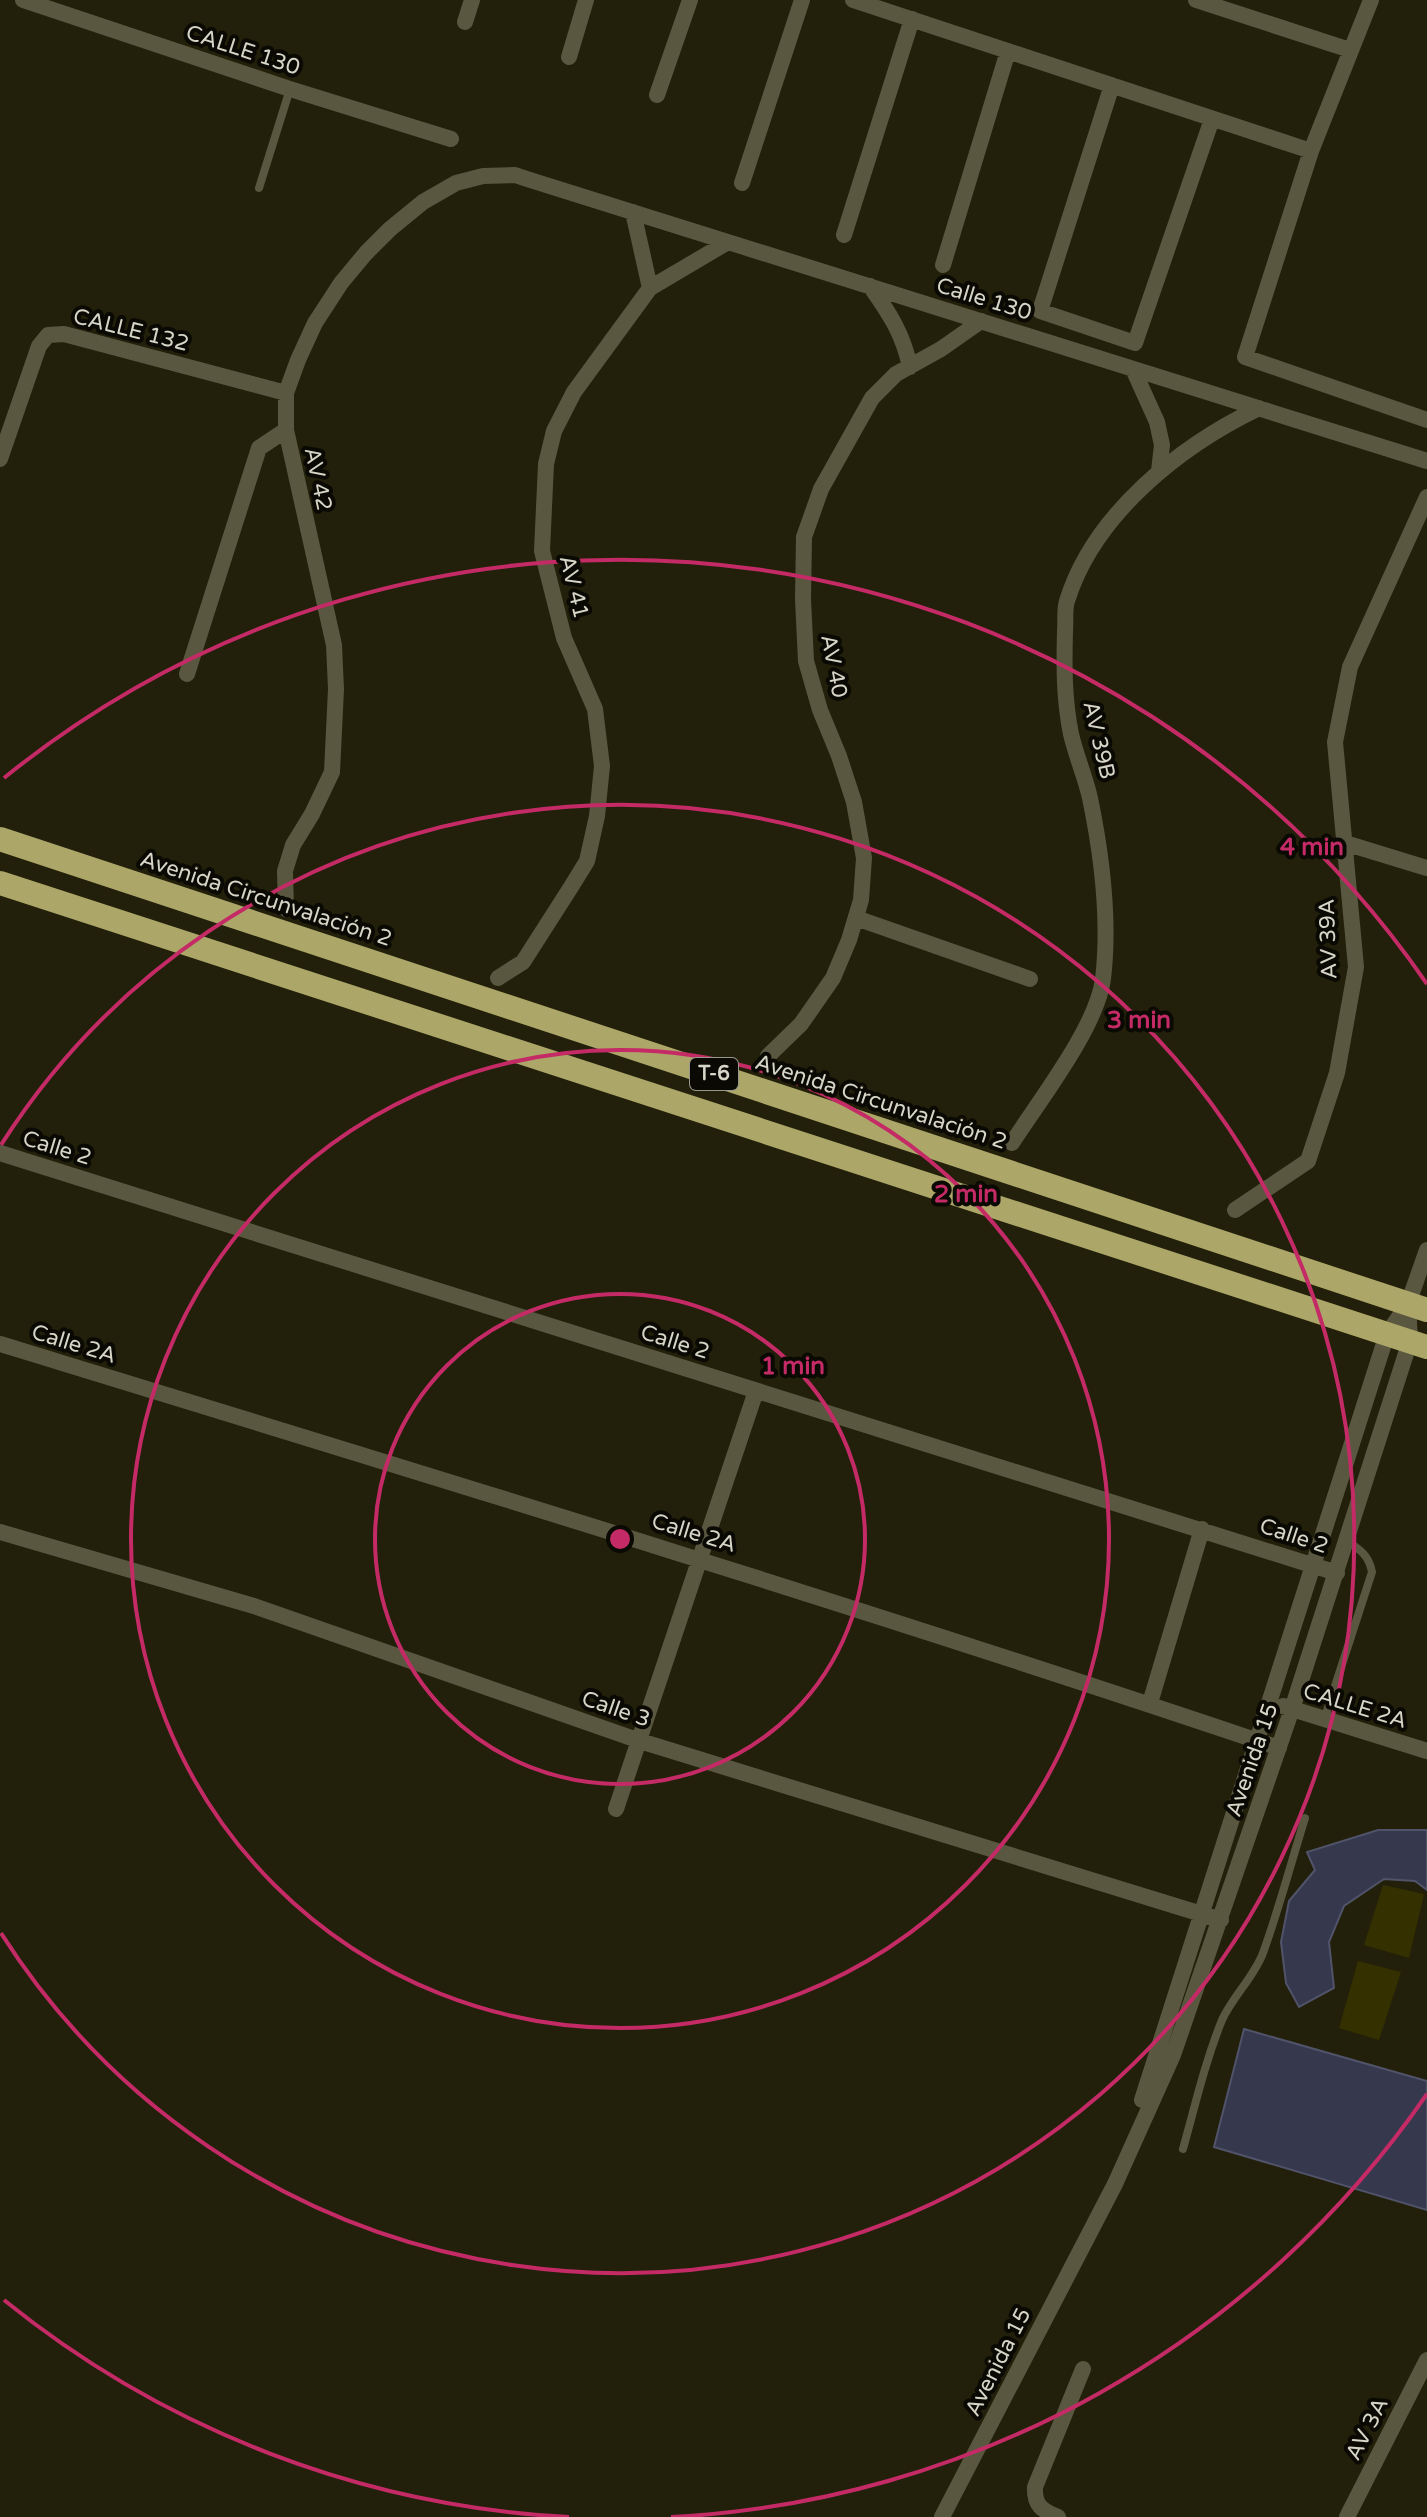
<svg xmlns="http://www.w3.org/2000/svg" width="1427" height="2517" viewBox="0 0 1427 2517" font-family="'Varela Round',sans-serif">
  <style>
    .green { fill: #353000 }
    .building { fill: #36384d; stroke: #505369; stroke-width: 2 }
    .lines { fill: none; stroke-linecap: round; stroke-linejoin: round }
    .lane { stroke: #59573f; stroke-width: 8 }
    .street { stroke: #59573f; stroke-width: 16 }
    .highway { stroke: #aca668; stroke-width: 24 }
    .ring { fill: none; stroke: #c42b66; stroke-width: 4 }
    .labels { text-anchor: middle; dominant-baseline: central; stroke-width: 8; stroke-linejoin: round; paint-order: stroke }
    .shield { fill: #0a0903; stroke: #99988d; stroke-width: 2 }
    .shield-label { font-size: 20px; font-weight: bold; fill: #d6d5c8 }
    .street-label { font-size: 22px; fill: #d6d5c8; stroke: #0a0903 }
    .centre { fill: #c42b66; stroke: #0a0903; stroke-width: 4 }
    .ring-label { font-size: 24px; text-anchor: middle; font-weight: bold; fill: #c42b66; stroke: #0a0903; stroke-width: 8; stroke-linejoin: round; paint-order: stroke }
  </style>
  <rect width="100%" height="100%" fill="#22200a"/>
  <path class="green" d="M1383 1885 1424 1894 1409 1958 1364 1945Z
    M1358 1961 1401 1972 1379 2040 1339 2028Z"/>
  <path class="building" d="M1378 1830H1427V1890L1415 1881 1384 1879 1344 1906 1329 1942 1334 1988 1299 2007 1286 1983 1281 1942 1289 1901 1315 1870 1307 1852Z
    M1244 2029 1427 2081V2210L1214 2147Z"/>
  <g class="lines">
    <path class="lane" d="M259 188 290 89
      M1324 1720 1372 1572C1369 1556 1361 1550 1347 1541
      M1183 2149C1195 2106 1205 2062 1222 2020 1233 1996 1254 1977 1263 1953 1279 1909 1291 1863 1305 1818"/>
    <path class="street" d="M23 0 290 89 451 139
      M853 0 1311 151
      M1196 0 1350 50
      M1371 0 1311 151 1245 357 1427 420
      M465 22 472 0
      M569 57 586 0
      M1112 85 1040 311 1135 343 1212 119
      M657 95 690 0
      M742 183 802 0
      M633 212 650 288
      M844 235 912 19
      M943 265 1008 51
      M870 286C890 314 903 334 910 367
      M1133 369 1157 422 1162 445 1159 471
      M0 459 39 346 48 335 64 334 286 393
      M187 674 259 448 286 430
      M1345 843 1427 868
      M286 909 285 871 293 845 312 814 332 772 336 689 334 645 286 430V393L298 360 315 323 341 283 366 253 390 229 423 202 456 183 483 176 515 175 527 179 1427 461
      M856 918 1030 979
      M498 978 523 962 571 887 587 861 597 816 602 766 595 709 564 638 542 551 546 464 554 431 574 392 650 288 728 242
      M768 1056 801 1024 833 978 849 940 861 900 864 858 854 802 839 756 820 710 806 661 803 599 804 537 821 489 872 398 896 374 941 349 981 321
      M1012 1143C1039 1101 1097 1027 1103 979 1110 920 1102 856 1090 798 1085 776 1076 756 1071 734 1064 700 1064 666 1065 631 1066 622 1064 610 1067 601 1094 514 1180 446 1259 408
      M0 1153 1337 1573
      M1235 1210 1308 1161 1337 1073 1356 967 1335 742 1350 667 1427 497
      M0 1344C428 1475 855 1605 1279 1748
      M0 1532 254 1606 640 1741 1221 1920
      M1150 1703 1202 1529
      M1283 1706 1427 1751
      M616 1809 756 1391
      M1142 2100 1387 1334 1408 1304 1427 1250
      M942 2517 1115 2184 1173 2055 1292 1709 1410 1341 1408 1304
      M1058 2517C1042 2511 1034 2505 1035 2487L1083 2369
      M1347 2517 1427 2360"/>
    <path class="highway" d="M0 839 1427 1310
      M0 883 1427 1347"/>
  </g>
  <g class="ring">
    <circle cx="620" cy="1539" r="245"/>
    <circle cx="620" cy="1539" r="489"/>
    <path d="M1 1145A734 734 0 1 1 1 1933"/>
    <path d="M1427 2094A979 979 0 0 1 671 2517M569 2517A979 979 0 0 1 4 2300M4 778A979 979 0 0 1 1427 984"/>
  </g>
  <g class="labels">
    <rect class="shield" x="690" y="1058" width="48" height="32" rx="6"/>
    <g class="shield-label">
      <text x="714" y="1074">T-6</text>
    </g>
    <g class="street-label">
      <text transform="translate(243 50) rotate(18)">CALLE 130</text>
      <text transform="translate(984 299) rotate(17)">Calle 130</text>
      <text transform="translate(131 330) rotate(14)">CALLE 132</text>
      <text transform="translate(318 479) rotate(78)">AV 42</text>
      <text transform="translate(574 587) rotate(76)">AV 41</text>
      <text transform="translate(834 666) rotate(79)">AV 40</text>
      <text transform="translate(1099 740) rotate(77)">AV 39B</text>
      <text transform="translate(266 899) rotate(18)">Avenida Circunvalación 2</text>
      <text transform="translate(1328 939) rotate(-92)">AV 39A</text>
      <text transform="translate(881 1102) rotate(18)">Avenida Circunvalación 2</text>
      <text transform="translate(57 1148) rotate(17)">Calle 2</text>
      <text transform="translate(675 1342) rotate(17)">Calle 2</text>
      <text transform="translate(74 1344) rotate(17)">Calle 2A</text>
      <text transform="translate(694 1533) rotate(17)">Calle 2A</text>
      <text transform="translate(1294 1536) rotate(18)">Calle 2</text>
      <text transform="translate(1355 1706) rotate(17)">CALLE 2A</text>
      <text transform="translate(616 1709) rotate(19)">Calle 3</text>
      <text transform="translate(1252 1760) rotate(-71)">Avenida 15</text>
      <text transform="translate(998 2362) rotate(-63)">Avenida 15</text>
      <text transform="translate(1367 2429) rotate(-63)">AV 3A</text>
    </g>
  </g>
  <circle cx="620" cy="1539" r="12" class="centre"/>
  <g class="ring-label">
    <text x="1312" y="855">4 min</text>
    <text x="1139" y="1028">3 min</text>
    <text x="966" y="1202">2 min</text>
    <text x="793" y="1374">1 min</text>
  </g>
</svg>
